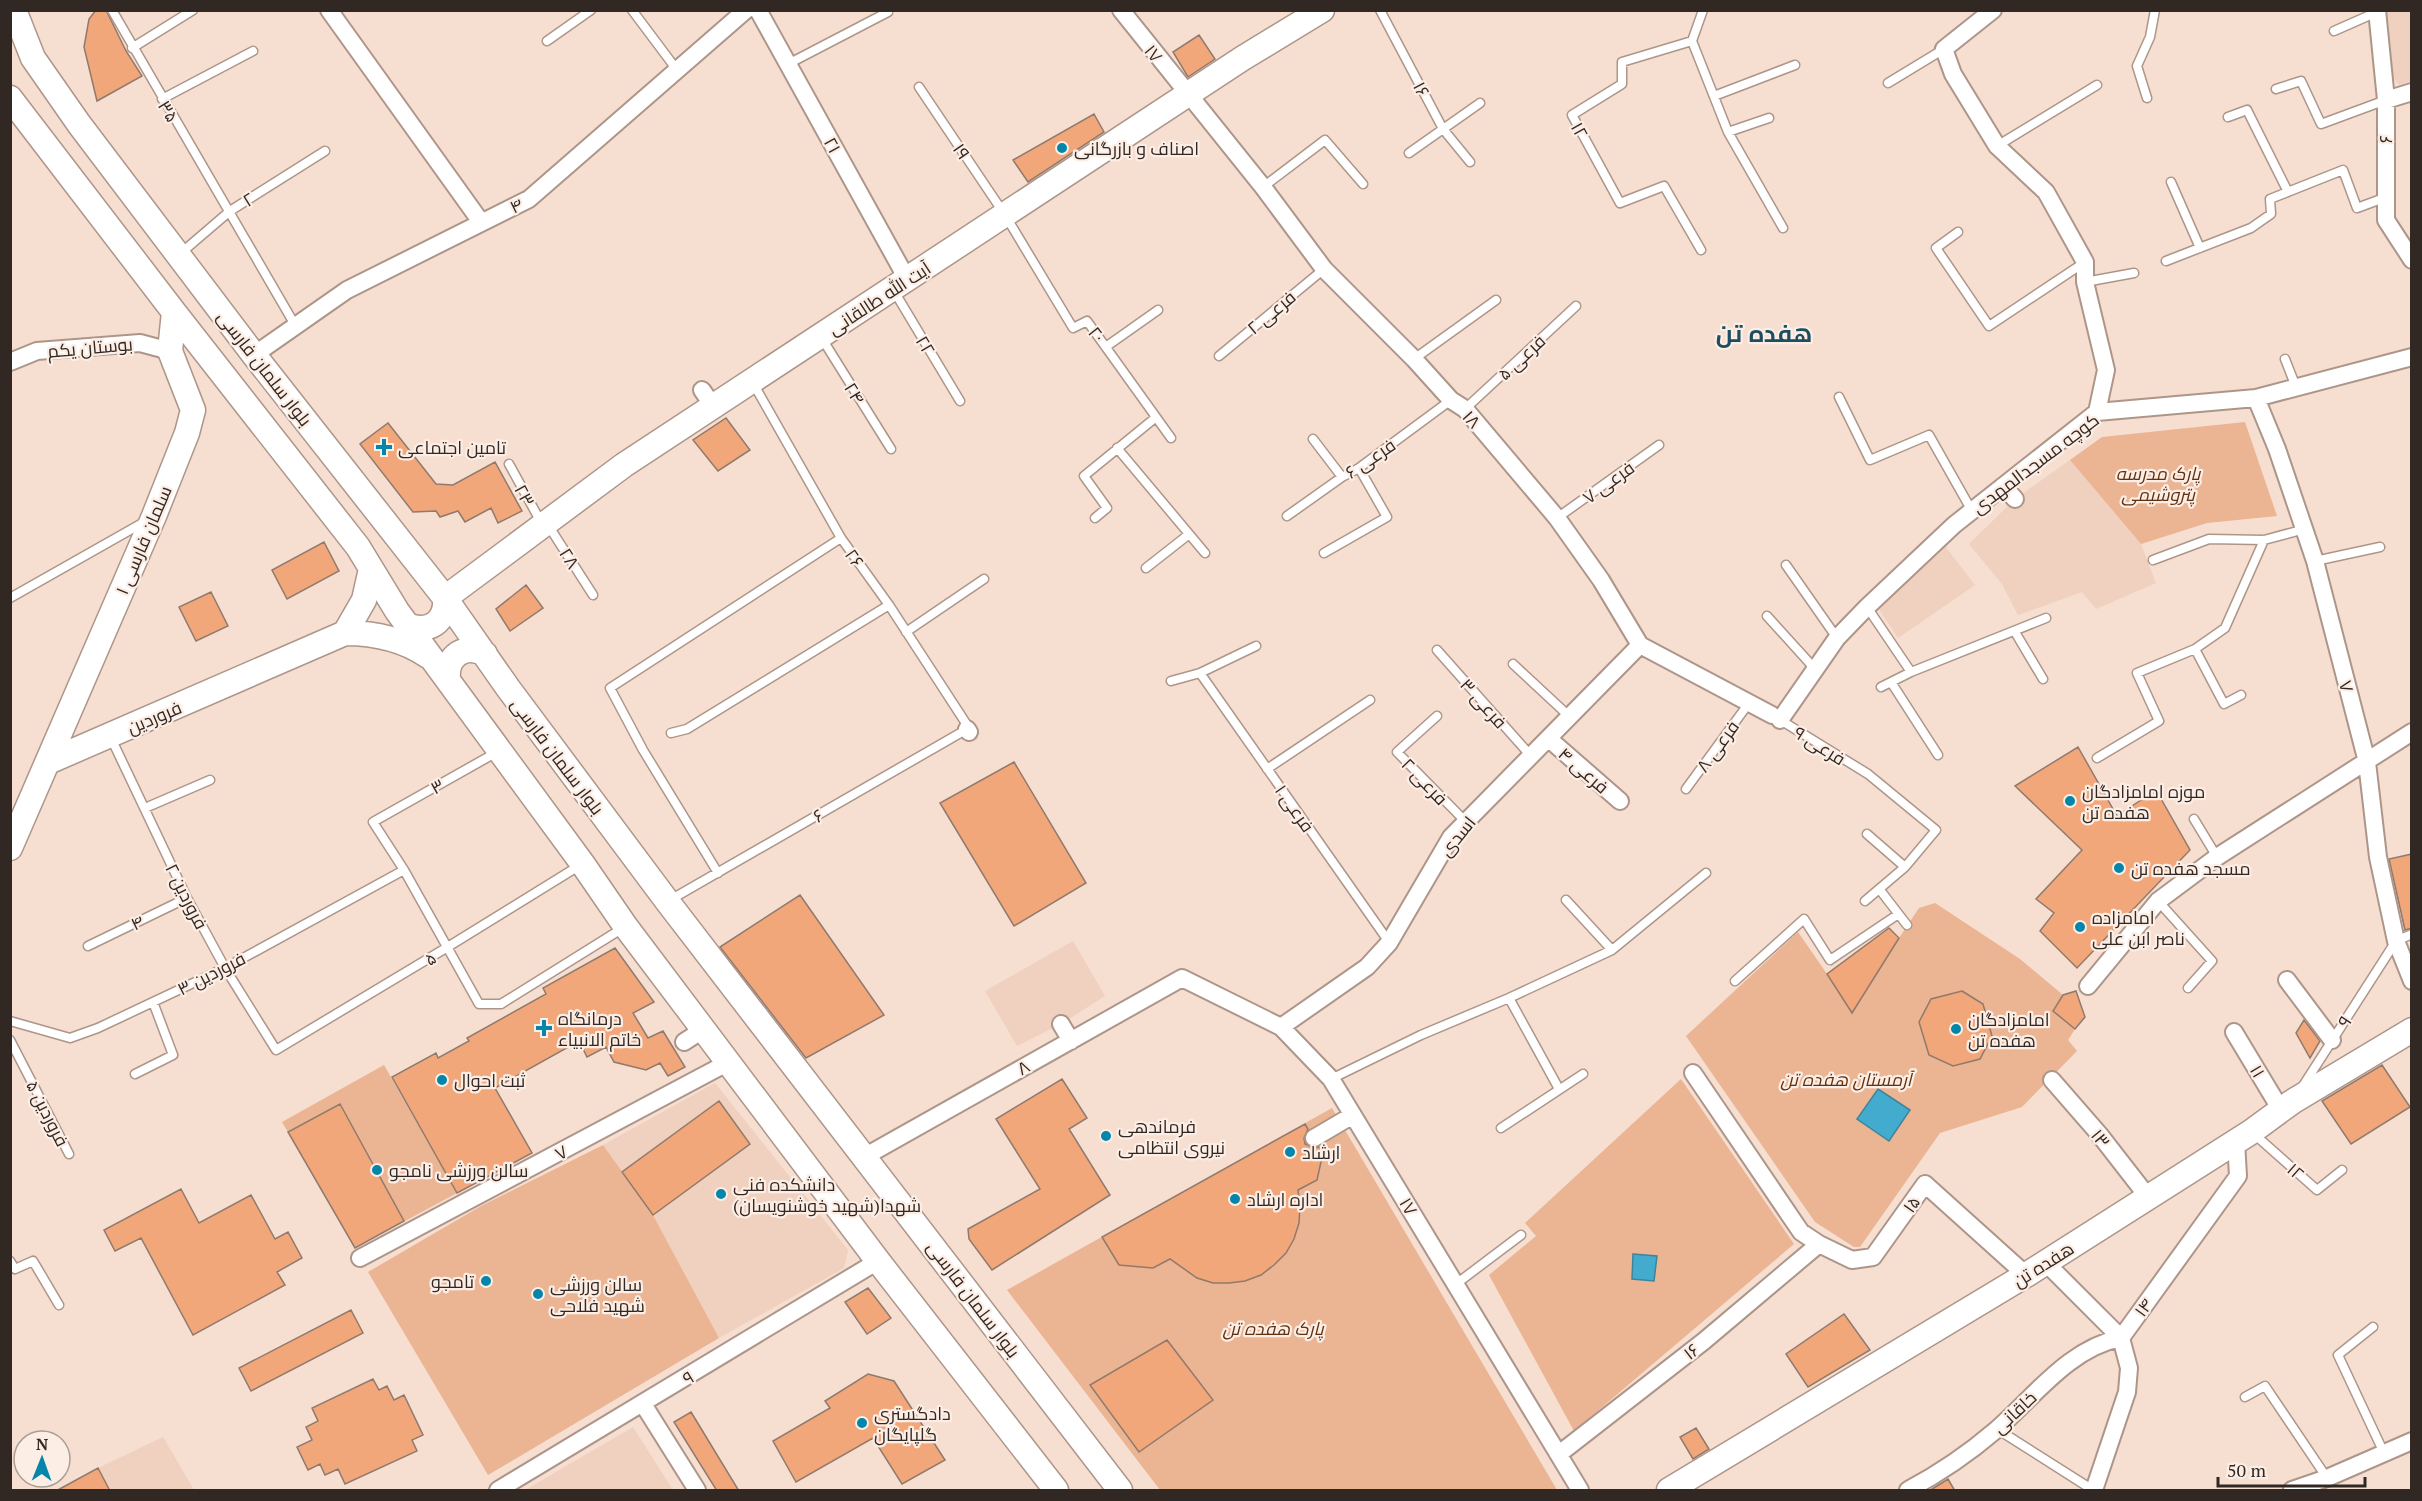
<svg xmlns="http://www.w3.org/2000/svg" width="2422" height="1501" viewBox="0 0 2422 1501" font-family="'PT Serif',Cairo,serif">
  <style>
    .built { fill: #f0d0be }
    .green { fill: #ebb493 }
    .water { fill: #43abce; stroke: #3e849b; stroke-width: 1.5 }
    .building { fill: #f1a779; stroke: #907a6d; stroke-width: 1.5 }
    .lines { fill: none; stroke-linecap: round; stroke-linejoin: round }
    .lane-casing { stroke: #ad9689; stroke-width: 11 }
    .street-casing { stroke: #ad9689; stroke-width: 20 }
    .secondary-casing { stroke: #ad9689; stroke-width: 27 }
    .lane { stroke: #fff; stroke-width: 8 }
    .street { stroke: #fff; stroke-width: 16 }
    .secondary { stroke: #fff; stroke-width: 24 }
    .poi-dot { fill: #0386a9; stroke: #fcede5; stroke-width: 2 }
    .labels { text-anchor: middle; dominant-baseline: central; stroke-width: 4.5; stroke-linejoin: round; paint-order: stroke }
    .street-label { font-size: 18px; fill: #312823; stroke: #fcede5 }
    .poi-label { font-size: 18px; fill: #312823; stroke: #fcede5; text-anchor: start }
    .park-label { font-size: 18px; font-style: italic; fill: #60310f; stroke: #fcede5 }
    .district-label { font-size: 24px; font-weight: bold; fill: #1c4e5f; stroke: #fcede5 }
  </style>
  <rect width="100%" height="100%" fill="#f6ded0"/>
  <path class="built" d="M2387 11H2411V81L2399 85 2392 76Z
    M2070 460 2141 544 2156 583 2096 609 2082 592 2018 615 2002 584 1969 544 2015 499Z
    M1945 546 1975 585 1898 638 1878 608Z
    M1073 941 1105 996 1061 1024 1017 1046 985 991Z
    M715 1083 848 1250 844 1268 719 1338 653 1215 603 1145Z
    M633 1427 673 1490H525Z
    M163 1437 194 1490H56L98 1468Z"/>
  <path class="green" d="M2245 422 2277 516 2207 523 2141 544 2070 460 2102 437Z
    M1935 903 2020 959 2063 995 2053 1011 2075 1029 2068 1040 2077 1051 2022 1107 1940 1133 1860 1247H1854L1815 1222 1686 1036 1798 932 1827 974 1889 928 1899 938 1919 908Z
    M384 1065 457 1193 355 1248 282 1122Z
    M1681 1079 1794 1244 1574 1431 1489 1275 1536 1236 1525 1223Z
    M1332 1108 1557 1490H1160L1007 1290Z
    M603 1145 653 1215 719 1338 488 1475 368 1272 481 1206Z"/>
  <path class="water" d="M1878 1089 1910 1110 1889 1141 1857 1119Z
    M1633 1254 1657 1256 1654 1281 1632 1279Z"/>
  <path class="building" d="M96 10H106L126 51 142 76 97 101 84 47 89 19Z
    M1199 35 1215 59 1188 77 1173 52Z
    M1094 114 1104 132 1028 182 1013 160Z
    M726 418 750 450 718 471 693 440Z
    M388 423 436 484 453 485 495 462 522 511 498 523 491 508 465 522 458 511 440 517 436 511 413 512 360 444Z
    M324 542 339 571 287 599 272 570Z
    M526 585 543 608 510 631 496 609Z
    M211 592 228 626 196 641 179 607Z
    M2078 747 2117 816 2156 790 2190 850 2077 968 2040 931 2054 913 2036 899 2082 850 2015 786Z
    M1014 762 1086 883 1014 926 940 803Z
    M2412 854V928L2405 930 2389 859Z
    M800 895 884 1015 806 1058 720 947Z
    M1889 928 1899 938 1852 1013 1827 974Z
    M615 948 654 1002 633 1013 648 1038 663 1031 685 1067 668 1076 660 1063 646 1070 614 1062 606 1047 587 1057 579 1041 495 1088 532 1153 457 1193 392 1077 436 1053 438 1058 469 1041 467 1038 546 994 543 988Z
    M1962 991 1983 1004 1992 1036 1980 1059 1953 1066 1929 1055 1919 1022 1931 999Z
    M2076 991 2085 1017 2075 1029 2053 1011 2063 995Z
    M2304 1020 2320 1041 2310 1058 2296 1033Z
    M2382 1065 2410 1107 2351 1144 2322 1101Z
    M1062 1079 1087 1118 1069 1129 1110 1195 992 1270 969 1239 968 1229 1040 1189 996 1119Z
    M719 1101 750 1144 653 1215 622 1172Z
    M340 1104 404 1221 355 1248 288 1132Z
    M1305 1124 1308 1129 1304 1138 1305 1144 1314 1148 1319 1147 1323 1153 1317 1180 1298 1190 1300 1207 1299 1223 1294 1239 1286 1253 1274 1265 1261 1275 1245 1281 1229 1283H1213L1197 1278 1170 1259 1153 1268 1119 1265 1102 1237Z
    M181 1189 199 1223 251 1195 275 1239 288 1232 302 1258 277 1272 285 1285 193 1335 141 1238 115 1251 104 1230Z
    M868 1288 891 1318 867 1334 845 1302Z
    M351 1310 363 1333 251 1391 239 1368Z
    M1844 1314 1870 1350 1808 1387 1786 1354Z
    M1167 1340 1213 1400 1139 1452 1090 1385Z
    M868 1374 894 1381 945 1460 902 1484 873 1438 796 1482 773 1441 830 1408 825 1401Z
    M373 1379 379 1390 387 1386 394 1400 404 1395 423 1435 412 1440 417 1451 345 1484 338 1469 325 1475 320 1464 308 1470 297 1447 312 1440 306 1427 318 1421 312 1408Z
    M691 1412 739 1491H717L674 1422Z
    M1696 1428 1709 1449 1693 1459 1680 1437Z
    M98 1468 110 1491H56Z
    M1948 1479 1955 1491H1929L1937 1486Z"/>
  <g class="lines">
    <defs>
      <path id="lane" d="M112 10 295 325
        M632 10 677 70
        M1380 10 1443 129 1470 162
        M2334 31 2377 12
        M547 41 591 10
        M1692 41 1728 132 1783 228
        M132 48 193 10
        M788 64 888 12
        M1888 83 1944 49
        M919 87 1005 215 1073 328 1087 321 1171 438
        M2276 89 2301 81 2321 124 2386 100
        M1714 96 1795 65
        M2147 98 2137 66 2150 37 2155 10
        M162 99 253 51
        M2228 117 2247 110 2288 192
        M1728 132 1769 118
        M1997 146 2097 85
        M1409 153 1480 103
        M2171 182 2200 248
        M1263 187 1325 140 1363 184
        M1958 232 1936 248 1989 326 2085 262
        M1701 250 1664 186 1620 203 1572 115 1622 84V62L1692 41 1703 10
        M181 253 230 211 325 151
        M2166 261 2251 228 2271 214 2270 199 2343 170 2357 208 2384 198
        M2085 282 2134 273
        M894 291 960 401
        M821 337 891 449
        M1107 346 1158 310
        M1219 356 1324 269
        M1414 359 1496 300
        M2285 359 2296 387
        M1839 397 1870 460 1929 435 1972 511
        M1465 409 1576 306
        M1313 439 1342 477
        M1117 448 1205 553
        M509 464 542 524
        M1287 516 1342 477 1359 468 1451 400
        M1095 518 1107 508 1084 476 1155 418
        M1557 518 1659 445
        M548 525 593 595
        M1324 553 1387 517 1359 468
        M2153 560 2209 539 2264 540 2305 529
        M2315 561 2380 547
        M1786 565 1837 638
        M1146 568 1188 535
        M10 598 146 521
        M1867 607 1911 672
        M1767 616 1815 669
        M906 632 984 579
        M2015 632 2043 679
        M2195 649 2224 704 2241 695
        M1437 650 1531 756
        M1513 664 1570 717
        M1200 673 1389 942
        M1171 681 1200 673 1256 646
        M1891 682 1938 755
        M1881 687 1911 672 2046 618
        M1437 716 1397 752 1466 822
        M1777 718 1868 774 1936 830 1905 867 1865 901
        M671 733 687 729 889 605
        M110 736 187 898 225 968 276 1050 446 948 582 864
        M497 752 373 822 404 870 479 1004H501L623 928
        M2097 758 2159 721 2137 673 2195 649 2225 628 2264 540
        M1267 769 1370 700
        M1686 789 1749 703
        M145 808 210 780
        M2194 819 2217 857
        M1867 834 1905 867
        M718 873 643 750 610 688 841 538
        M1880 890 1907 925
        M670 900 969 728 889 605 841 538 753 383
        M1566 900 1612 950
        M2158 901 2212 961 2188 988
        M88 946 187 898
        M1735 981 1804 919 1830 960 1897 915
        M1509 998 1559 1089
        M10 1021 70 1038 98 1028 225 968 404 870
        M10 1040 69 1154
        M135 1074 173 1055 153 1002
        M1331 1079 1421 1035 1509 998 1612 950 1706 873
        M2301 1089 2396 941 2412 934
        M1501 1128 1583 1074
        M2254 1134 2317 1190 2342 1170
        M10 1261 15 1269 33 1261 59 1305
        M1456 1284 1521 1235
        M2373 1327 2338 1355 2384 1453
        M2245 1397 2265 1386 2327 1478
        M1997 1429 2093 1490"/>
      <path id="street" d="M329 10 481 222
        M758 10 907 279
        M1121 10 1263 187 1324 269 1414 359 1451 400 1465 409 1557 518 1601 580 1640 645 1772 715
        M1993 10 1944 49 1953 74 1997 146 2046 192 2085 262V282L2106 370 2097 412
        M2377 10 2386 100V220L2412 260
        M2386 100 2412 92
        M254 355 347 290 529 199 746 10
        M10 362 37 351 140 343 170 351
        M702 390 713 406
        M2256 398 2277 449 2315 561 2367 762 2378 857 2396 941 2412 981
        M2003 486 2015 499
        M1780 720 1837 638 1867 607 1954 525 2097 412 2256 398 2412 357
        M967 729 969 732
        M1549 739 1620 801
        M2287 980 2332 1040
        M2088 986 2158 901 2217 857 2412 732
        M1061 1024 1071 1041
        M1281 1027 1367 967 1389 943 1451 837 1640 645
        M2234 1032 2281 1110
        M684 1042 704 1029
        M1693 1073 1801 1232 1819 1244 1852 1260 1873 1257 1925 1184 2026 1275
        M2052 1080 2099 1134 2148 1197
        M1314 1138 1353 1115
        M864 1157 1182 978 1281 1027 1331 1079 1580 1490
        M360 1258 729 1062
        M2046 1263 2121 1338
        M643 1404 697 1490
        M1559 1454 1704 1341 1819 1244
        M498 1490 878 1261
        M1908 1490C1940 1473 1968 1454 1996 1430 2034 1397 2069 1348 2121 1338
        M2094 1490 2127 1392 2129 1368 2121 1338 2238 1176 2236 1141
        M2292 1490 2327 1478 2412 1441"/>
      <path id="secondary" d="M14 10 33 58 79 124 254 355 445 598 508 688 667 901 1120 1490
        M10 98 174 312 358 547 397 611 582 863 626 927 878 1261 1056 1490
        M407 625C428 634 447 622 445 598L624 465 1243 58 1322 10
        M345 633 364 600 371 569
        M448 678C446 656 465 643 485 654
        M48 762 345 633C375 633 403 639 428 656
        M10 848 154 516 187 433 193 410 170 351 174 312
        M1669 1490 2026 1275 2251 1132 2292 1102 2412 1030"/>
    </defs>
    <use href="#lane" class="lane-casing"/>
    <use href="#street" class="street-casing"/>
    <use href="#secondary" class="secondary-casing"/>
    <use href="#lane" class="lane"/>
    <use href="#street" class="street"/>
    <use href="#secondary" class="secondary"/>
  </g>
  <g class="poi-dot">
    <circle cx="1062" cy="148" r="6"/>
    <path d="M381 438h6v6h6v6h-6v6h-6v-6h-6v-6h6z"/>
    <circle cx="2070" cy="801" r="6"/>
    <circle cx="2119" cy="868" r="6"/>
    <circle cx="2080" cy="927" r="6"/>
    <path d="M541 1019h6v6h6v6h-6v6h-6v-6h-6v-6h6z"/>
    <circle cx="1956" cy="1029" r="6"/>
    <circle cx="442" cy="1080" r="6"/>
    <circle cx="1106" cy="1136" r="6"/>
    <circle cx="1290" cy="1152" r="6"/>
    <circle cx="377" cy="1170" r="6"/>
    <circle cx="721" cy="1194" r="6"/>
    <circle cx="1235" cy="1199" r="6"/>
    <circle cx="486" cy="1281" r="6"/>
    <circle cx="538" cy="1294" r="6"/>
    <circle cx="862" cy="1423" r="6"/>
  </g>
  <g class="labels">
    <g class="street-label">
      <text transform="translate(1154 53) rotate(51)">۱۷</text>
      <text transform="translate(1422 89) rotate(62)">۱۶</text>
      <text transform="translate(169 111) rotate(59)">۳۵</text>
      <text transform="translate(1580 130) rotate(61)">۱۲</text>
      <text transform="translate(2385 139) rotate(-89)">۶</text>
      <text transform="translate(833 145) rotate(61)">۲۱</text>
      <text transform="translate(962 151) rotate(56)">۱۹</text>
      <text transform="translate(248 199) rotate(-32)">۲</text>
      <text transform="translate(516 205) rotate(-26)">۴</text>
      <text transform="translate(879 298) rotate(-33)">آیت الله طالقانی</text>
      <text transform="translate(1271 312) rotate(-40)">فرعی ۲</text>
      <text transform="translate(1097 334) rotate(52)">۲۰</text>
      <text transform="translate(926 345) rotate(59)">۲۲</text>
      <text transform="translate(90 347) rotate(-5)">بوستان یکم</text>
      <text transform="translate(1521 357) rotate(-43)">فرعی ۵</text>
      <text transform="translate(265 368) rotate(52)">بلوار سلمان فارسی</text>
      <text transform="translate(855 393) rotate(58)">۲۴</text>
      <text transform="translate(1472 419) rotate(48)">۱۸</text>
      <text transform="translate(1370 458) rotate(-34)">فرعی ۶</text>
      <text transform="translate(2035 463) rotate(-37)">کوچه مسجدالمهدی</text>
      <text transform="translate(1608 482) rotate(-36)">فرعی ۷</text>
      <text transform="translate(525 495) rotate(61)">۲۳</text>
      <text transform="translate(143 540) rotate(-67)">سلمان فارسی ۱</text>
      <text transform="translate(570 558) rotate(58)">۲۸</text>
      <text transform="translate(855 558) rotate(55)">۲۶</text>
      <text transform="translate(2347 686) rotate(75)">۷</text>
      <text transform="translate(1484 703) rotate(48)">فرعی ۳</text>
      <text transform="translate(154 717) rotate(-23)">فروردین</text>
      <text transform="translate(1820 745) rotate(32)">فرعی ۹</text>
      <text transform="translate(1717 746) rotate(-54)">فرعی ۸</text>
      <text transform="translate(558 756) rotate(53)">بلوار سلمان فارسی</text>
      <text transform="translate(1584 770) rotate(41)">فرعی ۴</text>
      <text transform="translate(1425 781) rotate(46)">فرعی ۲</text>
      <text transform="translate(437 786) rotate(-29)">۳</text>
      <text transform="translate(1295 808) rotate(55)">فرعی ۱</text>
      <text transform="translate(818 815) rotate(-30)">۶</text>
      <text transform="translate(1457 836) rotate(-51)">اسدی</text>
      <text transform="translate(187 896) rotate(63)">فروردین ۲</text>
      <text transform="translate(137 922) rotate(-26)">۴</text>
      <text transform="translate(430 958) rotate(-31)">۵</text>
      <text transform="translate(211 973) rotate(-27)">فروردین ۳</text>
      <text transform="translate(2344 1021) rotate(-57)">۹</text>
      <text transform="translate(1023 1067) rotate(-29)">۸</text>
      <text transform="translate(2258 1071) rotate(59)">۱۱</text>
      <text transform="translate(48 1113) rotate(63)">فروردین ۵</text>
      <text transform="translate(2101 1138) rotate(51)">۱۳</text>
      <text transform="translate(561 1152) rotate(-28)">۷</text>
      <text transform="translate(2296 1171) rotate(41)">۱۲</text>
      <text transform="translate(1911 1204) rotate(-55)">۱۵</text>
      <text transform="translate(1409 1206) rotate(59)">۱۷</text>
      <text transform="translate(2043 1264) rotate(-32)">هفده تن</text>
      <text transform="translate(974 1299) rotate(53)">بلوار سلمان فارسی</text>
      <text transform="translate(2143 1307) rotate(-54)">۱۴</text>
      <text transform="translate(1691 1351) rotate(-38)">۱۶</text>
      <text transform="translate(688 1377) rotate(-31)">۹</text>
      <text transform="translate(2014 1412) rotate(-43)">خاقانی</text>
    </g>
    <g class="poi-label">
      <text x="1074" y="148">اصناف و بازرگانی</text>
      <text x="398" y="447">تامین اجتماعی</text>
      <text x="2082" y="791">موزه امامزادگان<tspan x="2082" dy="21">هفده تن</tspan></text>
      <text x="2131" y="868">مسجد هفده تن</text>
      <text x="2092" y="917">امامزاده<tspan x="2092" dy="21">ناصر ابن علی</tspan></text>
      <text x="558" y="1018">درمانگاه<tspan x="558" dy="21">خاتم الانبیاء</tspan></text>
      <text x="1968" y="1019">امامزادگان<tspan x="1968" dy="21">هفده تن</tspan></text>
      <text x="454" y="1080">ثبت احوال</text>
      <text x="1118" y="1126">فرماندهی<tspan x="1118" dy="21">نیروی انتظامی</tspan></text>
      <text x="1302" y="1152">ارشاد</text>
      <text x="389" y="1170">سالن ورزشی نامجو</text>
      <text x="733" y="1184">دانشکده فنی<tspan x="733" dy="21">شهدا(شهید خوشنویسان)</tspan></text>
      <text x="1247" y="1199">اداره ارشاد</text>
      <text x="474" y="1281" text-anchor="end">تامجو</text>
      <text x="550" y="1284">سالن ورزشی<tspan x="550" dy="21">شهید فلاحی</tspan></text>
      <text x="874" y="1413">دادگستری<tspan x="874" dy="21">گلپایگان</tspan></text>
    </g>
    <g class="park-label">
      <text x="2158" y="473">پارک مدرسه<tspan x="2158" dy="21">پتروشیمی</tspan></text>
      <text x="1846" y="1079">آرمستان هفده تن</text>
      <text x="1273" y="1328">پارک هفده تن</text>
    </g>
    <g class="district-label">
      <text x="1764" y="333">هفده تن</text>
    </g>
  </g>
  <rect width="2422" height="1501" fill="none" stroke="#312823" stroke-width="24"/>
  <g transform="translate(42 1459) rotate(1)"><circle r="28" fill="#fcede5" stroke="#ab9e97" stroke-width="1.5"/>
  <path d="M0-4.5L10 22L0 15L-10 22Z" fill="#0386a9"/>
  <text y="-9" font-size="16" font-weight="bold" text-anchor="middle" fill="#312823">N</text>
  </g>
  <path d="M2218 1477v9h147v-9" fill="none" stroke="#312823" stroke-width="3"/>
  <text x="2227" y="1477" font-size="18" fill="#312823" stroke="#fcede5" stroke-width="4.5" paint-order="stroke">50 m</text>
</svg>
